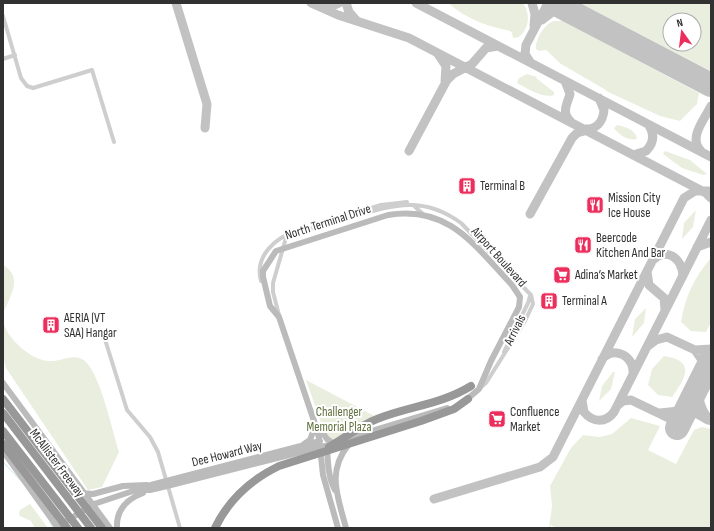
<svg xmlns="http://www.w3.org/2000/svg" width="714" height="531" viewBox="0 0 714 531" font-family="'Sofia Sans Condensed',sans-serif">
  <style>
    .green { fill: #eaeedf; fill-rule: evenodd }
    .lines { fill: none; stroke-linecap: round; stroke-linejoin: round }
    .stream { stroke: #cbe6ee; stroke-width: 1 }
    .taxiway { stroke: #c2c2c2; stroke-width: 9 }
    .runway { stroke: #c2c2c2; stroke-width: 24 }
    .street { stroke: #cecece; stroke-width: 4 }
    .secondary { stroke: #bbb; stroke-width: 6 }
    .highway { stroke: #989898; stroke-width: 8 }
    .labels { text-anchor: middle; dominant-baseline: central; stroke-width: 4; stroke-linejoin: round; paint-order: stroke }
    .poi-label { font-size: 13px; fill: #313131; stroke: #fff; text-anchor: start }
    .street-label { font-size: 13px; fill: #313131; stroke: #fff }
    .park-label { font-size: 13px; fill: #5d6f3c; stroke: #fff }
  </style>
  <rect width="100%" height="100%" fill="#fff"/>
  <path class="green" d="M448 3H523C531 15 529 28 519 37L513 38 512 33 510 31C487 26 466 19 448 3Z
    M580 3H711V71ZM670 20H694V44H670Z
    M553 21H563L699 93 697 104 680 121 660 116 606 91V90L561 64 546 50 539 51 536 49C535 39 544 25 553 21Z
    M527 74 537 77 536 78 554 92V95C544 99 526 88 517 83L519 78Z
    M617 125C626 127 635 129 637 139 628 141 619 135 614 128Z
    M665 151 690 160 707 174 703 175 682 168 663 154Z
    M696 210 693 227 682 239 684 223Z
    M710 259 711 322 706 332 691 331 681 322C685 297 694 278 710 259Z
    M3 265C24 277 10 297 3 313Z
    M646 308 644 323 632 337 635 319Z
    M3 321C6 338 32 361 49 361 61 362 74 352 85 361 101 376 112 430 119 452L102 487 88 490 6 368 3 357Z
    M664 356C696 361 686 377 672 397L658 395 648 385 652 369Z
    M613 372H615L611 389 599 401 602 386Z
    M306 380 382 420 334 441 326 437Z
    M631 418 660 426 648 450 676 464 694 430 702 427 711 429V528H556L551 525 549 528 552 506 550 486 571 448 583 435 600 437 612 434Z
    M30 504 48 528H35L31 521 20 516 19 513 20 510Z"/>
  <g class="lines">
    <path class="stream" d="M3 462 22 482
      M50 522 53 528"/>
    <path class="taxiway" d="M176 3 207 104 205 128
      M311 3 338 15 409 38 706 193 711 198
      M346 3 349 12 356 20
      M416 3 711 157
      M532 3 535 14 534 26
      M321 7H329L339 3
      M542 20 555 10 565 9
      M438 54 446 66 445 82
      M530 62 525 54 526 45 548 3
      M565 81 570 94C567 105 561 112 571 122
      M709 84 711 87
      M584 129C596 130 603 122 604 110L599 98
      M409 151 447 80 453 74 472 64 486 48 498 46
      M701 151C688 138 704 120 711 106
      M633 155 646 151C654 143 655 134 648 124
      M530 214 572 138 577 133 588 130
      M697 247 711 242
      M652 261C666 246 682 258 683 276
      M647 272 649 285 664 298 665 309
      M648 346 656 340 667 337 695 350 702 360 704 375
      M695 350 711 349
      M602 359C615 345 635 357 633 374
      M699 384C697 397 701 412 711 421
      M582 400 584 412C593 423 606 423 614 412L711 220
      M618 405 623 401 631 400 679 423
      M687 408 708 420
      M660 413 679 411 690 403
      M434 499 540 467 553 457 684 198 695 191H711"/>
    <path class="runway" d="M554 3 711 85
      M677 428 711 360"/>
    <path class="street" d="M3 16 21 78 27 86 33 88 92 70 114 142
      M3 59 15 55
      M413 205 423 214
      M345 216 381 205 407 202
      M261 281C254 256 276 237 297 231
      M279 315 273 292V283L286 238 296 233C315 227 334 222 352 217 393 205 423 195 461 223L531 295 533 304 525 321 486 383 480 388
      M103 333 127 410 150 437 158 452 180 528
      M504 352 528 303 530 296"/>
    <path class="secondary" d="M3 383 110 528
      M317 425 327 439 334 444
      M345 439 447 408
      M304 444 310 440 315 426
      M327 448C328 462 328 477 335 490
      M3 451 58 528
      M140 490H150L167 486 333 444
      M83 493 93 494 123 486 147 485
      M57 527 94 504 151 485 320 441
      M117 528C116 509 127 499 143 493
      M338 528 323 475 319 438 315 424 279 317 270 306 263 277V271L276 251 388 215C449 205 474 245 512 285L520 297 519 307 491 361 479 389 465 401
      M346 528C338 497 326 472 349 444"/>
    <path class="highway" d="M3 399 102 528
      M3 413 91 528
      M3 431 78 528
      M3 444 67 528
      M329 447C345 438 359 426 377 419 409 406 440 405 471 386
      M215 528C229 499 250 480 279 466L421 421 454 409 468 399"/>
  </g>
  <defs>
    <symbol id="building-square" viewBox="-11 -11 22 22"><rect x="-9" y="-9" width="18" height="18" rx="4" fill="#ec2e5d" stroke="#fff"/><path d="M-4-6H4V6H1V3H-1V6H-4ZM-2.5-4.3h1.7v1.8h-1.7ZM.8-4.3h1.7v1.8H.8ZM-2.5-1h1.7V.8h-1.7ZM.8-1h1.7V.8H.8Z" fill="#fff"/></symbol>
    <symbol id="restaurant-square" viewBox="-11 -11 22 22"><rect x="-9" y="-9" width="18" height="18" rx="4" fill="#ec2e5d" stroke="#fff"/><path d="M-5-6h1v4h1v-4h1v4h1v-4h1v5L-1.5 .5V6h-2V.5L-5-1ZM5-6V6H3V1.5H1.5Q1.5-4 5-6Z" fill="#fff"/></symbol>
    <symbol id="supermarket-square" viewBox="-11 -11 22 22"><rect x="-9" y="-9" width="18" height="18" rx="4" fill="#ec2e5d" stroke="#fff"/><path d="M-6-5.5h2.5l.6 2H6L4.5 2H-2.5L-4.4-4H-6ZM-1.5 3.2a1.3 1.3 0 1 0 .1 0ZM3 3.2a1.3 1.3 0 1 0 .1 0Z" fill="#fff"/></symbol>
  </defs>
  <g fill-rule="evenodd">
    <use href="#building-square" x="457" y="176" width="20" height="20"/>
    <use href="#restaurant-square" x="585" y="195" width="20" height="20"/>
    <use href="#restaurant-square" x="573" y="235" width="20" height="20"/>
    <use href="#supermarket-square" x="552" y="265" width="20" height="20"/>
    <use href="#building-square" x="539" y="291" width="20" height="20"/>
    <use href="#building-square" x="41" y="315" width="20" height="20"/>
    <use href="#supermarket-square" x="487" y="409" width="20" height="20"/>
  </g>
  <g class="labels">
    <g class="poi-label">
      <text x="480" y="186">Terminal B</text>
      <text x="608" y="198">Mission City<tspan x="608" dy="15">Ice House</tspan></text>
      <text x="596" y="238">Beercode<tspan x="596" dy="15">Kitchen And Bar</tspan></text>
      <text x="575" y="275">Adina’s Market</text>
      <text x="562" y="301">Terminal A</text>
      <text x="64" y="318">AERIA (VT<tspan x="64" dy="15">SAA) Hangar</tspan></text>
      <text x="510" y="412">Confluence<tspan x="510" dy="15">Market</tspan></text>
    </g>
    <g class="street-label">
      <text transform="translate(328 222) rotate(-18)">North Terminal Drive</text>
      <text transform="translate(499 257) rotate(48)">Airport Boulevard</text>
      <text transform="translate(515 330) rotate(-63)">Arrivals</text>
      <text transform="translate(227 454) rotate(-14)">Dee Howard Way</text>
      <text transform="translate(57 463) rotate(53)">McAllister Freeway</text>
    </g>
    <g class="park-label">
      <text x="339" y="412">Challenger<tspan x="339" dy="15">Memorial Plaza</tspan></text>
    </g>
  </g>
  <rect width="714" height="531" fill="none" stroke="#313131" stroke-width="8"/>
  <g transform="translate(682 32) rotate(346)"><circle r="19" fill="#ffffff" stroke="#adadad"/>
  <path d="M0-3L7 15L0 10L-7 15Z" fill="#ec2e5d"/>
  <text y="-6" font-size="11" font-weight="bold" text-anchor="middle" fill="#313131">N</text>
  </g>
</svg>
